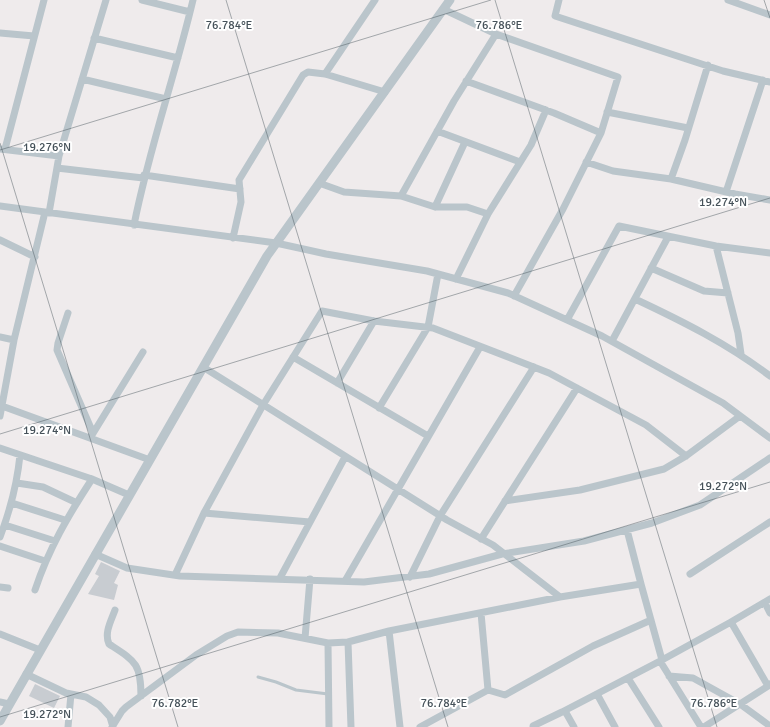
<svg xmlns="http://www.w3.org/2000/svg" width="770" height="727" viewBox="0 0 770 727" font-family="Signika,sans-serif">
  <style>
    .building { fill: #c8ccd1 }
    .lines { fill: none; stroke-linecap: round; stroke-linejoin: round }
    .service { stroke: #bac5cb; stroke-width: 3 }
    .minor { stroke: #bac5cb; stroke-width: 7 }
    .tertiary { stroke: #bac5cb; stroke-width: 9 }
    .ticks { fill: none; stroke: #455159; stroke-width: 1; stroke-opacity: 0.45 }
    .ticks-label { font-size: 12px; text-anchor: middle; fill: #455159; stroke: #fff; stroke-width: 4; stroke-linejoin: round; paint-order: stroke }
  </style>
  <rect width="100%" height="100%" fill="#efebec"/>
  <path class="building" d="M101 562 120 571 114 583 118 585 114 600 88 594 99 576 95 574Z
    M35 684 60 696 54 708 29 696Z"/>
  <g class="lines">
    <path class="service" d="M258 677 276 682 296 690 328 694"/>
    <path class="minor" d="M142 0 190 12
      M559 0 555 16 723 71 770 82
      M728 0 770 15
      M443 9 496 34 618 77 601 133 563 209 514 296
      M0 33 34 36
      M94 38 178 58
      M325 74 375 0
      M82 79 166 99
      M466 81 554 113 601 133
      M607 112 688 128
      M437 131 520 162
      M0 149 59 156
      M5 149 44 0
      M586 162 613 171 671 179 735 194 770 200
      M57 168 143 178
      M144 175 240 189
      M671 179 685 140 708 65
      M319 183 344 192 401 196 435 207H467L488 214
      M726 192 763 80
      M401 196 454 101 496 34
      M0 206 276 243 326 254 427 271 508 293 602 336 723 403 770 438
      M435 207 465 142
      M49 213 59 156 106 0
      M134 225C149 149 175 76 193 0
      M233 238 241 202 239 180 303 75 308 72 325 74 385 92
      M0 240 35 257
      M716 246 738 333 741 354
      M651 268 704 291 728 293
      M456 279 488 214 531 145 546 110
      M635 299C682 321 728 344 770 376
      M68 313 58 343 57 350 93 433
      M567 320 619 226 716 246 770 253
      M0 337 14 340
      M612 341 668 237
      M293 357 428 436
      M203 367 447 520 493 545 560 597 641 584 627 530
      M337 383 374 321
      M2 406 150 460
      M379 408 428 327 438 274
      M0 416 14 340 45 212
      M92 435 143 352
      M0 448 92 479 129 495
      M17 483 43 487 77 503
      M505 501 580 490 664 469 686 456 740 416
      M12 503 65 520
      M204 513 310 522
      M5 525 55 541
      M0 537C11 508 17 485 20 455
      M481 539 577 388
      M0 546 45 561
      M95 554 127 568 180 576 364 582 429 574 502 554 584 541 652 523 700 505 770 458
      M690 574 770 522
      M175 575 204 513 263 405 322 311 374 321 433 328 549 373 646 425 686 456
      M410 577 440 516 534 367
      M280 578 345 457
      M345 581 480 347
      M641 584 662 660 731 622 768 686 770 684
      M0 587 8 588
      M35 590C49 548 68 516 92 479
      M765 603 770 613
      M115 610C111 621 104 633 109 644 135 661 141 663 141 696
      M731 622 770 599
      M389 631 400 727
      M0 634 40 650
      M305 638 310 579
      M328 643 329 727
      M660 661 701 727
      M26 674 66 693 86 697 99 705 110 717 113 727
      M669 676 693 678 740 704 770 726
      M628 678 659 727
      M488 690 505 695 593 646 651 620
      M597 694 615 727
      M0 702 9 704
      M565 711 574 727
      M68 727 71 694
      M112 727 122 711 126 707 196 655 227 636 238 632 278 633 328 643 348 642
      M351 727 348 642 389 631 560 597
      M420 727 488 690 481 613
      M533 727V726L562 712 662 660
      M704 727 768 686"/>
    <path class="tertiary" d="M0 721 267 256 450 0"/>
  </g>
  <path class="ticks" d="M226 0 448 727M495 0 717 727M764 0 770 18M0 143 178 727M0 150 491 0M0 434 770 198M0 717 770 482"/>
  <g class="ticks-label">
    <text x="229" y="29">76.784°E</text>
    <text x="499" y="29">76.786°E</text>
    <text x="47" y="151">19.276°N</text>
    <text x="723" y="206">19.274°N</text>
    <text x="47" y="434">19.274°N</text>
    <text x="723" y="490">19.272°N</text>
    <text x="175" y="707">76.782°E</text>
    <text x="444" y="707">76.784°E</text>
    <text x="714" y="707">76.786°E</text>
    <text x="47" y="718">19.272°N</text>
  </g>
</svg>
